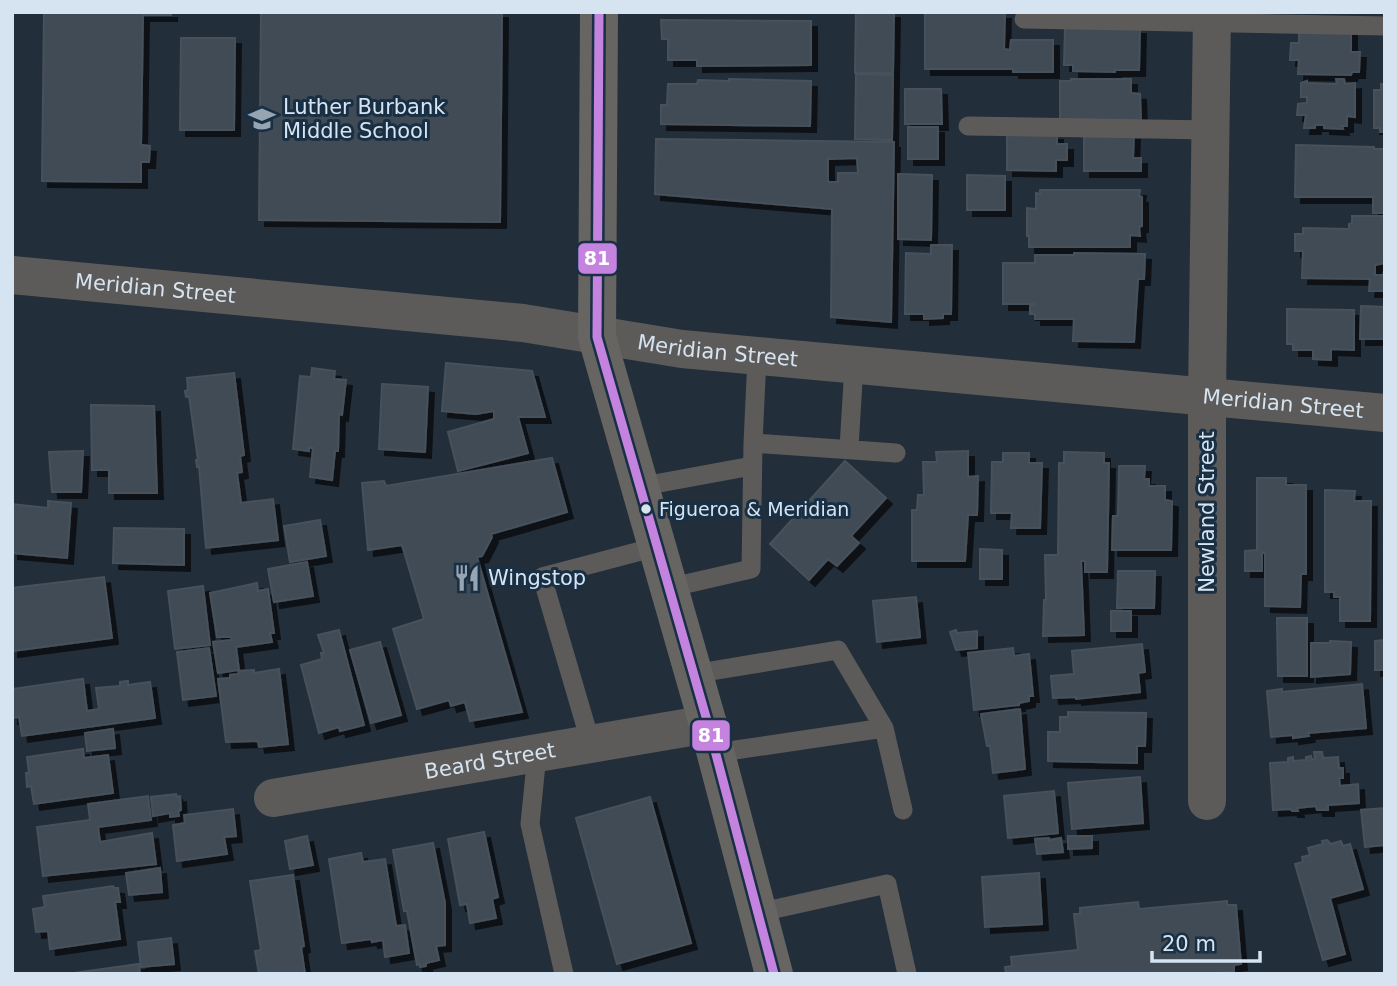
<svg xmlns="http://www.w3.org/2000/svg" width="1397" height="986" viewBox="0 0 1397 986" font-family="'DejaVu Sans',sans-serif">
  <style>
    .building { fill: #414b54; stroke: #47515b; stroke-width: 2; fill-rule: evenodd; filter: url(#shadow) }
    .lines { fill: none; stroke-linecap: round; stroke-linejoin: round }
    .service { stroke: #5c5b59; stroke-width: 19 }
    .minor { stroke: #5c5b59; stroke-width: 38 }
    .tertiary { stroke: #5c5b59; stroke-width: 38 }
    .secondary { stroke: #666562; stroke-width: 38 }
    .bus-1-casing { stroke: #182f44; stroke-width: 14 }
    .bus-1 { stroke: #c483df; stroke-width: 9 }
    .bus-dot { fill: #d6e4f2; stroke: #182f44; stroke-width: 2.5 }
    .labels { text-anchor: middle; dominant-baseline: central; stroke-width: 6; stroke-linejoin: round; paint-order: stroke }
    .bus-label { font-size: 19px; fill: #d6e4f2; stroke: #182f44; text-anchor: start }
    .poi-label { font-size: 21px; fill: #d6e4f2; stroke: #182f44; text-anchor: start }
    .street-label { font-size: 21px; fill: #d6e4f2; stroke: #182f44 }
    .line-badge { stroke: #182f44; stroke-width: 2.5 }
    .badge-label { font-size: 19px; text-anchor: middle; font-weight: bold; fill: #fff }
  </style>
  <defs>
    <filter id="shadow"><feDropShadow dx="6" dy="6" stdDeviation="0" flood-color="#0009"/></filter>
  </defs>
  <rect width="100%" height="100%" fill="#222e3a"/>
  <path class="building" d="M44 12H171V15H143L141 145 150 146 149 162H141V182L42 181Z
    M261 12H502L500 222 259 220Z
    M856 12H894L893 73H855Z
    M925 12 1005 13 1004 49 1010 50 1011 40H1053V72H1013V69H925Z
    M661 20 811 21V65L697 66V60H668V39H662Z
    M1065 28H1140L1139 70H1115V72L1073 71V65H1064Z
    M1299 29 1351 30V52H1360L1359 72H1352L1351 75 1298 74 1299 60H1290L1291 43H1299Z
    M181 38H235L234 130H180Z
    M856 74 893 75 892 140 855 139Z
    M729 79 811 81 810 126 661 124V105H667L668 84H697L698 80 729 81Z
    M1071 79H1131V93L1140 94 1141 121 1060 119V81H1071Z
    M1336 79H1344L1345 84 1355 83V117L1347 116V126H1342L1343 129 1324 128V125H1315V128H1304L1306 115H1297L1298 104 1307 103V97H1301V83L1307 81V83L1337 84Z
    M1381 84H1385V132H1380V128H1374V90H1381Z
    M905 89H941L942 124H905Z
    M908 127H938V159H908Z
    M1007 133 1057 134V144H1067V160H1056V171L1007 170Z
    M1084 133 1134 134 1133 158H1141V171H1084Z
    M656 139 894 142 891 322 831 317 832 209 655 194ZM857 158 858 173H838V182H828V159Z
    M1296 145 1374 147V149H1385V213H1373V197H1295Z
    M898 174 932 175 931 240 898 239Z
    M967 175 1005 176V210H967Z
    M1040 190H1140L1139 196 1142 197V226L1139 227 1140 236 1130 235V247H1029V236H1027V208L1036 209V193L1040 194Z
    M1352 216H1385V263L1375 265V275H1385V291H1369L1370 279 1302 278 1303 251H1295V234H1303V228L1349 229V224L1352 223Z
    M931 245H952L951 314H943V318L924 319V314H905L906 253 931 254Z
    M1074 253 1145 254 1144 279H1138L1134 342 1073 341 1074 319H1035V314H1030V305L1035 304H1003V263H1035V255H1074Z
    M1361 306 1385 307V339H1360Z
    M1287 309 1354 310V350L1331 349V360L1313 359V350H1293V344H1287Z
    M446 363 532 371 545 417H518L528 453 458 471 448 432 494 419V411L476 414 442 411Z
    M312 368 335 371 334 379 346 380 342 415 339 414 338 451H335L332 480 310 477 313 448H309V451L293 449 300 376 311 377Z
    M234 373 244 455 240 456 242 472 237 473 241 503 273 499 278 540 206 548 199 466 197 467 196 460H198L189 396 186 397 185 391 188 390 187 378Z
    M382 384 428 387 425 452 379 449Z
    M91 405 154 406 157 493H109V470H92Z
    M83 451 81 492H52L49 452Z
    M968 451V477L978 476 977 515H968L965 561H912V510H917L918 495H924L923 462H937L936 452Z
    M1064 452 1104 453V463H1109L1107 572H1085V561H1081L1084 635 1043 636 1044 600H1046L1045 555H1058L1059 463H1064Z
    M1003 453H1029V463H1042L1040 528H1011L1012 513H991L992 462H1003Z
    M552 458 567 512 491 534 492 537 482 556 477 557 522 712 470 721 465 702 451 706 449 700 417 709 393 629 424 619 402 545 368 550 362 483 384 481 386 486Z
    M845 461 886 498 851 536 859 543 837 566 828 559 809 580 770 544Z
    M1119 466H1145L1144 479H1149V486H1165V500L1172 501 1171 550H1112L1113 516H1118Z
    M1257 478H1286V485H1306V574H1301L1300 607 1265 606V553H1262V571H1245V551L1257 550Z
    M1325 490 1355 491 1354 501H1371L1370 621H1340V597H1334V592H1325Z
    M48 501 71 503 67 558 12 553V504L48 508Z
    M320 520 326 556 290 562 284 526Z
    M114 528 184 529V565L113 563Z
    M980 549 1002 550V579H980Z
    M307 562 313 596 274 602 268 569Z
    M1118 571H1155L1154 608H1117Z
    M104 577 112 638 12 651V588Z
    M257 583 258 591 268 589 274 633H270L272 642 236 647 239 670 218 673 213 642 232 640 231 637H217L210 593Z
    M203 586 210 645 175 649 168 591Z
    M916 597 920 637 877 642 873 601Z
    M1111 611H1131V631H1111Z
    M1277 618H1307V676H1278Z
    M339 630 364 725 340 731 339 727 319 733 301 665 322 659 321 653H324L318 635Z
    M956 630 957 633 977 631V648L956 650 950 632Z
    M1385 640V670H1375V641Z
    M1330 641 1351 642 1350 674 1311 677V643H1330Z
    M380 642 401 715 371 723 350 650Z
    M1142 644 1145 672 1138 673 1140 692 1076 699V697L1053 698 1051 676 1074 674 1072 651Z
    M209 648 216 696 183 700 177 652Z
    M1013 648 1014 656 1029 654 1033 696H1029V701L1019 703V705L974 710 968 653Z
    M279 669 288 744 259 747 258 741 226 742 218 679 230 678V675L239 674 238 671 254 670V673Z
    M83 679 87 711 99 709 96 688 120 686V682L128 681V685L150 682 155 718 22 736 19 717 12 718V689Z
    M1362 684 1366 728 1308 733 1309 736 1293 738V735L1271 737 1267 691 1282 689V692Z
    M1020 709 1025 769 993 773 990 746H987L981 714Z
    M1068 712 1146 713 1145 746H1137V763L1048 761V732H1060V717H1068Z
    M113 729 115 748 87 751 85 733Z
    M83 749 84 758 108 755 113 793 34 804 31 786 27 787 26 773H29L27 757Z
    M1314 752H1322L1323 758 1338 757 1339 768H1343V778H1339L1340 786 1358 784 1359 803 1328 805V810H1317L1316 806 1297 808 1298 811H1292L1291 809 1273 810 1270 763 1288 762V758L1293 757V761L1306 760V757L1311 756 1312 760 1315 759Z
    M1140 777 1143 823 1072 829 1068 783Z
    M1054 791 1058 833 1008 838 1004 796Z
    M176 794 177 797 180 796 181 810 178 811 179 816 170 817V813L153 816 151 797Z
    M148 796 151 820 98 827 100 842 152 833 156 864 43 876 37 827 90 820 88 804Z
    M650 797 691 943 617 964 576 818Z
    M1385 808V845L1365 847 1361 810Z
    M233 809 236 836 224 837 227 854 177 861 173 825 185 823 184 815Z
    M484 832 498 897 492 899 496 918 470 923 467 904 460 905 448 839Z
    M307 836 313 865 290 869 285 841Z
    M1068 836H1092V848L1068 849Z
    M1049 838V840L1061 838 1063 852 1037 854 1035 839Z
    M1327 840 1331 844 1341 841 1343 846 1350 844 1363 889 1330 898 1345 954 1323 960 1295 864 1303 862 1302 857 1310 855 1308 848 1323 844 1322 841Z
    M433 843 445 903V945L436 946 439 960 426 963V966L420 967V964L417 965 407 911H404L393 850Z
    M361 853 363 862 385 859 396 926 405 925 409 953 385 957 383 940 372 942 371 939 342 943 329 859Z
    M160 868 162 892 129 895 126 873Z
    M1039 873 1042 924 985 927 982 877Z
    M293 875 304 946 301 947 305 974H259L255 951 261 950 250 881Z
    M113 886 114 888H118L120 902H115L120 939 50 949 48 931 36 932 33 909 45 907 43 896Z
    M1227 901V905H1236L1241 964 1234 965V971L1201 974H1006L1005 967 1012 966 1011 957 1078 950 1074 914H1080V908L1138 902 1139 909Z
    M171 938 174 964 141 967 138 942Z
    M139 964 140 974H66L74 973Z"/>
  <g class="lines">
    <path class="service" d="M1024 19 1385 26
      M968 126 1211 130
      M757 357 753 443 896 453
      M849 448 854 365
      M638 487 752 466
      M668 588 751 569 753 443
      M693 674 838 650 884 728
      M591 744 542 577 656 547
      M715 753 884 728 903 810
      M537 754 530 824 564 974
      M757 913 887 884 907 974"/>
    <g class="minor">
      <path id="s1" d="M273 798 708 724"/>
      <path d="M1207 801V397L1212 12"/>
    </g>
    <path class="tertiary" id="s2" d="M12 275 523 323 682 349 1385 413"/>
    <path class="secondary" d="M599 12 597 337 708 724 774 974"/>
    <defs>
      <path id="bus-1" d="M599 12 597 337 708 724 774 974"/>
    </defs>
    <use href="#bus-1" class="bus-1-casing"/>
    <use href="#bus-1" class="bus-1"/>
  </g>
  <defs>
    <symbol id="school-bare" viewBox="-9 -9 18 18"><path d="M0-5L7-2L0 1L-7-2ZM-4 1L0 2.5L4 1V4Q0 6-4 4Z" fill="#97a4b2" stroke="#182f44" stroke-width="2.5" paint-order="stroke"/></symbol>
    <symbol id="restaurant-bare" viewBox="-9 -9 18 18"><path d="M-5-6h1v4h1v-4h1v4h1v-4h1v5L-1.5 .5V6h-2V.5L-5-1ZM5-6V6H3V1.5H1.5Q1.5-4 5-6Z" fill="#97a4b2" stroke="#182f44" stroke-width="2.5" paint-order="stroke"/></symbol>
  </defs>
  <g fill-rule="evenodd">
    <use href="#school-bare" x="243" y="100" width="38" height="38"/>
    <use href="#restaurant-bare" x="448" y="559" width="38" height="38"/>
  </g>
  <circle class="bus-dot" cx="646" cy="509" r="6"/>
  <g class="labels">
    <g class="bus-label">
      <text x="659" y="509">Figueroa &amp; Meridian</text>
    </g>
    <g class="poi-label">
      <text x="283" y="107">Luther Burbank<tspan x="283" dy="24">Middle School</tspan></text>
      <text x="488" y="578">Wingstop</text>
    </g>
    <g class="street-label">
      <text stroke="none"><textPath href="#s2" startOffset="144">Meridian Street</textPath></text>
      <text stroke="none"><textPath href="#s2" startOffset="710">Meridian Street</textPath></text>
      <text stroke="none"><textPath href="#s2" startOffset="1278">Meridian Street</textPath></text>
      <text transform="translate(1207 512) rotate(-90)">Newland Street</text>
      <text stroke="none"><textPath href="#s1" startOffset="220">Beard Street</textPath></text>
    </g>
  </g>
  <g class="line-badge">
    <rect x="577" y="242" width="41" height="33" rx="7" fill="#c483df"/>
    <rect x="691" y="719" width="40" height="33" rx="7" fill="#c483df"/>
  </g>
  <g class="badge-label">
    <text x="597" y="265">81</text>
    <text x="711" y="742">81</text>
  </g>
  <rect width="1397" height="986" fill="none" stroke="#d6e4f2" stroke-width="28"/>
  <path d="M1152 951v10h108v-10" fill="none" stroke="#d6e4f2" stroke-width="3.5"/>
  <text x="1162" y="951" font-size="21" fill="#d6e4f2" stroke="#182f44" stroke-width="5" paint-order="stroke">20 m</text>
</svg>
